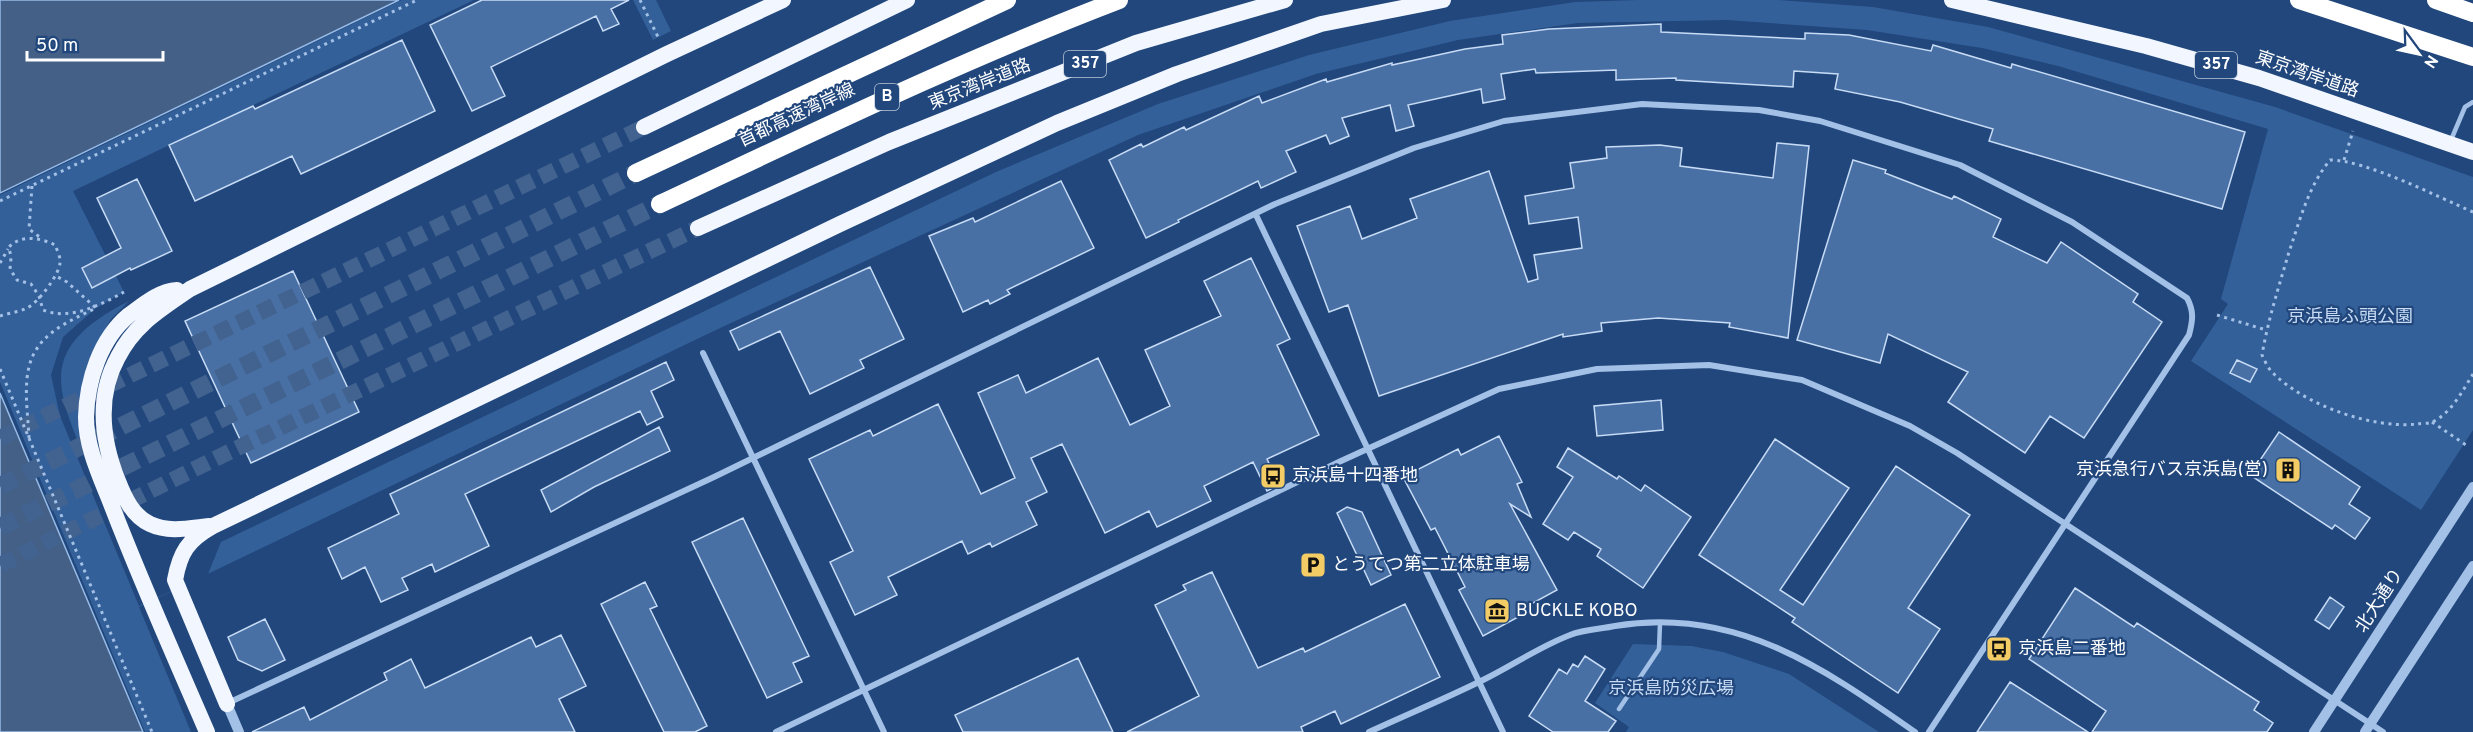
<svg xmlns="http://www.w3.org/2000/svg" width="2473" height="732" viewBox="0 0 2473 732" font-family="Overpass,'Noto Sans JP',sans-serif">
  <style>
    .green { fill: #34609a }
    .water { fill: #446087; stroke: #97bbe7; stroke-width: 1.5 }
    .building { fill: #4970a5; stroke: #c7dbf5; stroke-width: 1.5 }
    .lines { fill: none; stroke-linecap: round; stroke-linejoin: round }
    .trunk-tunnel { stroke: #426390; stroke-width: 16; stroke-dasharray: 16 8; stroke-linecap: butt }
    .motorway-tunnel { stroke: #426390; stroke-width: 18; stroke-dasharray: 18 9; stroke-linecap: butt }
    .path { stroke: #a3c0e6; stroke-width: 3; stroke-dasharray: 3 4.5; stroke-linecap: butt }
    .service { stroke: #a3c0e6; stroke-width: 4.5 }
    .minor { stroke: #a3c0e6; stroke-width: 6 }
    .tertiary { stroke: #a3c0e6; stroke-width: 10 }
    .trunk { stroke: #f2f6fe; stroke-width: 16 }
    .motorway { stroke: #fff; stroke-width: 18 }
    .labels { text-anchor: middle; dominant-baseline: central; stroke-width: 4.5; stroke-linejoin: round; paint-order: stroke }
    .shield { fill: #21477c; stroke: #bcc8d8; stroke-width: 1.5 }
    .shield-label { font-size: 16px; font-weight: bold; fill: #fff }
    .street-label { font-size: 18px; fill: #fff; stroke: #21477c }
    .park-label { font-size: 18px; fill: #c7dbf5; stroke: #21477c }
    .poi-label { font-size: 18px; fill: #fff; stroke: #21477c; text-anchor: start }
  </style>
  <rect width="100%" height="100%" fill="#21477c"/>
  <path class="green" d="M402 0H474L73 191 124 292 96 308 63 337 51 375 60 416 139 606 208 574 221 542 996 172 1158 104 1309 55 1450 21 1575 2 1639 0H1777L1873 7 1988 27 2275 107 2473 177V430L2421 510 2191 361 2228 304 2221 299 2268 129 2058 66 1982 48 1867 30 1727 20 1578 23 1458 40 1316 74 1138 135 718 329 139 607 191 732H145L0 382V195Z
    M633 0H656L671 31 653 40Z
    M129 301 111 319 98 342 91 472C56 390 34 349 129 301Z
    M1633 644 1691 646 1723 652 1789 674 1879 732H1626L1629 727 1595 703Z"/>
  <path class="water" d="M0 0H399L0 193Z
    M0 393 143 732H0Z"/>
  <path class="building" d="M482 0H629L611 9 619 24 603 31 596 16 491 67 505 96 472 111 430 25Z
    M1661 24V32L1805 39V33L1849 35 1931 51 1933 45 2011 68 2012 64 2245 132 2222 209 1989 141 1993 129 1900 102 1835 89 1838 74 1794 71 1793 87 1676 80V78L1616 80V70L1536 73 1535 69 1501 74 1505 99 1483 103 1481 89 1408 105 1414 126 1396 131 1390 105 1342 118 1349 136 1330 144 1326 135 1286 151 1296 172 1261 188 1258 181 1178 220 1179 222 1146 238 1109 160 1141 144 1143 147 1184 127 1186 130 1259 96 1262 103 1326 79 1327 82 1392 63V65L1465 49 1503 44 1502 35 1549 29Z
    M402 40 435 111 301 174 292 156 195 201 169 145 253 106 255 109Z
    M1777 143 1809 146 1788 338 1729 327 1730 323 1658 318 1601 323 1602 331 1563 337V334L1379 396 1348 305 1329 312 1297 226 1350 206 1362 239 1417 218 1410 199 1489 171 1528 282 1538 279 1534 255 1582 248 1578 217 1529 224 1525 196 1574 188 1570 163 1607 158 1606 147 1660 145 1682 148 1680 166 1773 178Z
    M1853 160 1886 170 1885 173 1952 199 1954 196 2001 219 1993 237 2047 263 2061 242 2138 294 2133 302 2162 322 2084 438 2050 416 2025 453 1948 402 1968 372 1888 334 1880 363 1797 340Z
    M137 179 172 251 131 270 130 268 92 288 82 268 121 248 97 198Z
    M1061 181 1094 248 1007 290 1010 294 990 304 988 300 963 312 929 236 973 218 975 222Z
    M1251 258 1290 339 1277 345 1319 435 1267 459 1279 485 1267 491 1253 462 1204 486 1211 501 1157 527 1149 511 1105 533 1062 444 1031 458 1047 492 1026 502 1037 525 992 547 990 543 968 554 962 541 888 577 897 595 855 615 830 562 853 551 809 459 870 430 873 436 938 404 981 494 1015 478 978 393 1018 375 1026 393 1098 358 1130 425 1170 406 1145 350 1221 316 1204 281Z
    M870 267 904 339 860 360 864 368 810 394 780 331 739 350 730 331Z
    M293 271 359 412 251 463 185 321Z
    M2237 360 2257 369 2250 382 2230 373Z
    M666 362 674 380 651 391 663 417 647 425 640 411 465 494 489 546 435 572 432 564 402 578 408 590 381 602 365 567 342 579 328 548 399 514 390 494Z
    M1661 400 1663 430 1597 436 1594 406Z
    M659 427 670 451 594 487 551 512 541 490Z
    M2279 432 2360 487 2349 504 2370 518 2355 539 2335 525 2332 529 2250 475Z
    M1499 436 1522 482 1517 484 1531 517 1510 504 1557 590 1520 610 1522 615 1483 636 1459 590 1465 587 1435 528 1431 530 1403 477 1458 449 1461 455Z
    M1775 439 1849 488 1780 590 1803 605 1896 466 1970 515 1908 608 1940 629 1898 693 1792 622 1795 618 1699 555Z
    M1568 448 1617 479 1619 476 1641 491 1645 485 1691 517 1643 588 1597 556 1601 549 1574 532 1568 540 1543 524 1573 477 1557 467Z
    M1347 507 1362 512 1391 575 1371 585 1337 513Z
    M743 518 809 656 793 663 802 682 767 698 692 542Z
    M1212 572 1258 668 1303 648 1305 652 1405 604 1440 677 1341 724 1335 711 1301 727 1303 732H1127L1199 696 1155 605 1186 590 1183 585Z
    M645 582 657 606 650 609 707 726 695 732H664L601 604Z
    M2075 588 2134 627 2137 623 2259 702 2254 710 2273 723 2267 732H2092L2106 711 2029 659Z
    M2330 597 2344 607 2329 629 2315 620Z
    M265 619 285 660 262 671 238 660 228 637Z
    M561 635 586 686 559 699 575 732H252L304 707 310 720 387 680 384 673 411 659 425 688 531 637 536 647Z
    M1585 656 1605 669 1585 701 1616 721 1608 732H1553L1529 716 1559 669 1567 674 1573 664 1578 667Z
    M1078 658 1113 732H963L955 715Z
    M2010 682 2088 732H1977Z"/>
  <g class="lines">
    <path class="trunk-tunnel" d="M0 438 644 127
      M0 565 223 455 698 228"/>
    <path class="motorway-tunnel" d="M0 486 636 173
      M0 527 660 204"/>
    <path class="path" d="M640 0 659 39
      M2344 160 2353 131
      M32 186 29 229 41 238
      M0 201 417 0
      M2473 212C2438 197 2366 160 2330 160 2308 187 2300 220 2289 252 2279 286 2268 320 2262 355 2265 361 2268 369 2274 374 2307 406 2373 429 2418 424 2422 423 2428 424 2432 422 2451 414 2463 390 2473 374
      M0 263 8 249
      M2217 315 2266 330
      M0 316C9 313 19 312 27 308 38 303 59 275 60 263 61 258 57 250 55 245 41 238 21 234 9 247L11 258 10 269 17 280 31 284 39 296 43 310C69 321 101 305 124 292
      M0 369 152 732
      M2432 422 2469 447
      M29 438C28 410 20 371 38 347 51 328 76 318 96 308L67 282 56 276"/>
    <path class="service" d="M2451 140 2465 107 2473 102
      M1619 709 1659 649 1660 623"/>
    <path class="minor" d="M1256 215 1503 732
      M703 353 884 732
      M228 703 714 477 1275 204 1414 148 1504 121 1642 104 1759 110 1820 121 1960 165 2072 222 2187 298C2194 311 2193 320 2189 335L1929 732
      M776 732 1341 461 1499 389 1597 369 1709 365 1802 380 1910 426 1957 453 2383 732
      M1369 732C1408 714 1447 698 1485 679 1513 665 1541 646 1570 635 1584 629 1601 629 1615 626 1735 606 1822 667 1915 732"/>
    <path class="tertiary" d="M227 704 239 732
      M2314 732 2473 487
      M2365 732 2473 566"/>
    <path class="trunk" d="M1952 0 2146 46 2259 78 2473 152
      M644 127 907 0
      M698 228 889 142 1136 43 1285 0
      M177 290C159 291 143 305 129 315 100 339 87 381 86 417 86 449 102 480 113 509 142 584 175 658 207 732
      M209 526C190 528 169 533 150 524 133 516 125 499 118 481 102 441 96 397 118 357 135 324 160 310 190 289L667 54 783 0
      M227 704 175 580C180 552 188 540 213 526L840 224 1057 123 1177 74 1321 24 1443 0"/>
    <path class="motorway" d="M2299 0 2473 57
      M2436 0 2473 13
      M636 173 1007 0
      M660 204C812 133 962 60 1119 0"/>
  </g>
  <defs>
    <symbol id="building-square" viewBox="-11 -11 22 22"><rect x="-9" y="-9" width="18" height="18" rx="4" fill="#f3cc65" stroke="#21477c"/><path d="M-4-6H4V6H1V3H-1V6H-4ZM-2.5-4.3h1.7v1.8h-1.7ZM.8-4.3h1.7v1.8H.8ZM-2.5-1h1.7V.8h-1.7ZM.8-1h1.7V.8H.8Z" fill="#111"/></symbol>
    <symbol id="bus-square" viewBox="-11 -11 22 22"><rect x="-9" y="-9" width="18" height="18" rx="4" fill="#f3cc65" stroke="#21477c"/><path d="M-5-6H5V4H4V6H2V4H-2V6H-4V4H-5ZM-3.5-4V0h7V-4ZM-3.5 1.2v1.5H-2V1.2ZM2 1.2v1.5H3.5V1.2Z" fill="#111"/></symbol>
    <symbol id="parking-square" viewBox="-11 -11 22 22"><rect x="-9" y="-9" width="18" height="18" rx="4" fill="#f3cc65" stroke="#21477c"/><path d="M-3.5-5.5H1a3.5 3.5 0 0 1 0 7H-1V5.5H-3.5ZM-1-3.4V-.6H.8a1.4 1.4 0 0 0 0-2.8Z" fill="#111"/></symbol>
    <symbol id="museum-square" viewBox="-11 -11 22 22"><rect x="-9" y="-9" width="18" height="18" rx="4" fill="#f3cc65" stroke="#21477c"/><path d="M0-6L6-3V-2H-6V-3ZM-5-1h2V3h-2ZM-1-1h2V3h-2ZM3-1h2V3H3ZM-6 4H6V6H-6Z" fill="#111"/></symbol>
  </defs>
  <g fill-rule="evenodd">
    <use href="#building-square" x="2273" y="455" width="30" height="30"/>
    <use href="#bus-square" x="1258" y="461" width="30" height="30"/>
    <use href="#parking-square" x="1298" y="550" width="30" height="30"/>
    <use href="#museum-square" x="1482" y="596" width="30" height="30"/>
    <use href="#bus-square" x="1984" y="634" width="30" height="30"/>
  </g>
  <g class="labels">
    <g class="shield">
      <rect x="1064" y="51" width="42" height="26" rx="4.5"/>
      <rect x="2195" y="52" width="42" height="26" rx="4.5"/>
      <rect x="875" y="84" width="24" height="26" rx="4.5"/>
    </g>
    <g class="shield-label">
      <text x="1085" y="64">357</text>
      <text x="2216" y="65">357</text>
      <text x="887" y="97">B</text>
    </g>
    <g class="street-label">
      <text transform="translate(2307 75) rotate(19)">東京湾岸道路</text>
      <text transform="translate(980 85) rotate(-22)">東京湾岸道路</text>
      <text transform="translate(797 116) rotate(-25)">首都高速湾岸線</text>
      <text transform="translate(2380 601) rotate(-57)">北大通り</text>
    </g>
    <g class="park-label">
      <text x="2350" y="317">京浜島ふ頭公園</text>
      <text x="1671" y="689">京浜島防災広場</text>
    </g>
    <g class="poi-label">
      <text x="2268" y="470" text-anchor="end">京浜急行バス京浜島(営)</text>
      <text x="1292" y="476">京浜島十四番地</text>
      <text x="1332" y="565">とうてつ第二立体駐車場</text>
      <text x="1516" y="611">BUCKLE KOBO</text>
      <text x="2018" y="649">京浜島二番地</text>
    </g>
  </g>
  <g transform="translate(2419 54) rotate(123)" stroke="#21477c" stroke-width="4.5" paint-order="stroke">
  <path d="M0-4.5L10 22L0 15L-10 22Z" fill="#ffffff"/>
  <text y="-9" font-size="16" font-weight="bold" text-anchor="middle" fill="#ffffff">N</text>
  </g>
  <path d="M27 51v9h136v-9" fill="none" stroke="#ffffff" stroke-width="3"/>
  <text x="36" y="51" font-size="18" fill="#ffffff" stroke="#21477c" stroke-width="4.5" paint-order="stroke">50 m</text>
</svg>
